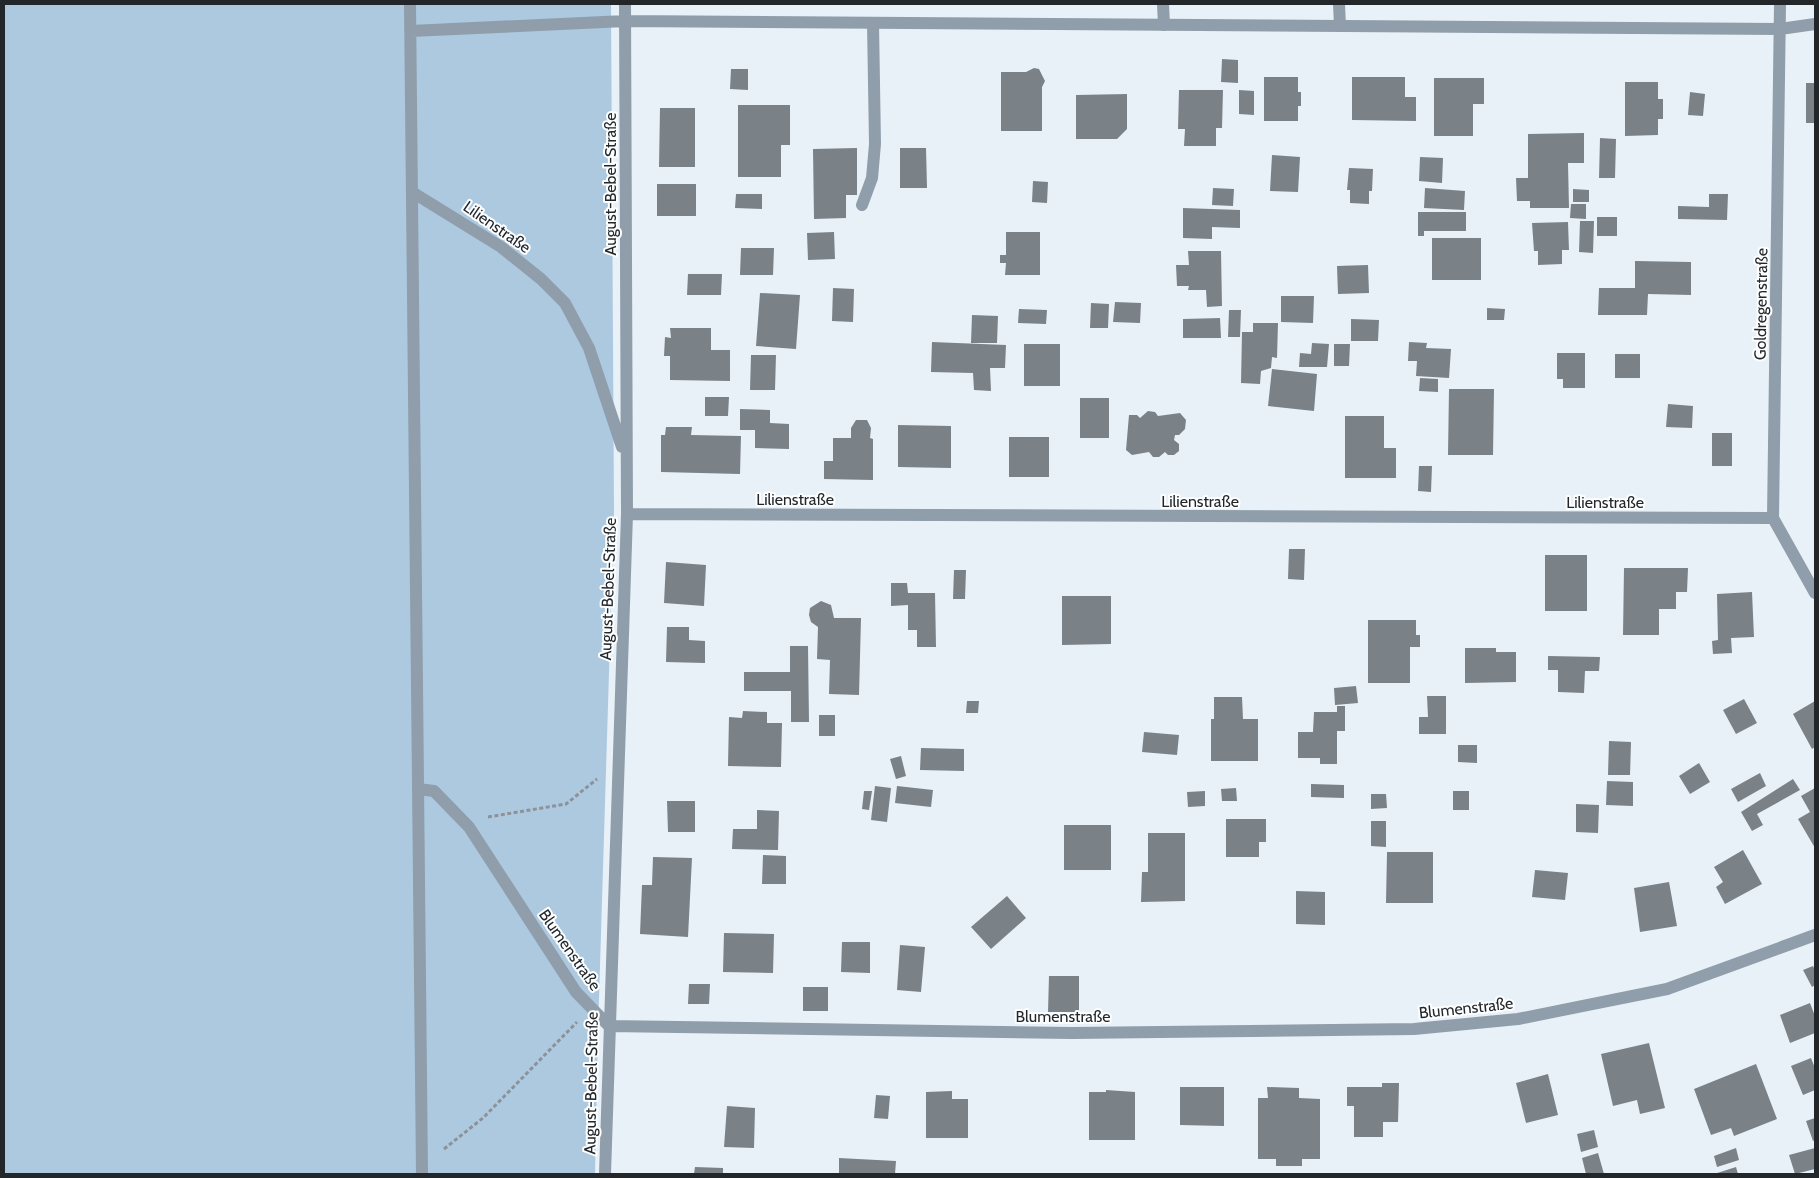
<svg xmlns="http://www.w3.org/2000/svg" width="1819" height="1178" viewBox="0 0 1819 1178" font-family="Cabin,sans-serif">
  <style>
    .green { fill: #adc9e0 }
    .building { fill: #7a8187 }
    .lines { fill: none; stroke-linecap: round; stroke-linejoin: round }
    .path { stroke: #8c9297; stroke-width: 3; stroke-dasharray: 4 2.5; stroke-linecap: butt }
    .lane { stroke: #8f9eaa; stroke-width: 12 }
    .street { stroke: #8f9eaa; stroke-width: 12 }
    .labels { text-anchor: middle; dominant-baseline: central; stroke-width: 4; stroke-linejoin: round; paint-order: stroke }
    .street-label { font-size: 16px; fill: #24272a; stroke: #fcfeff }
  </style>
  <rect width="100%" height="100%" fill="#e9f1f8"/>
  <path class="green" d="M4 4H611L614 510 598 1032 595 1174H4Z"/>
  <path class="building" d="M1222 59 1238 60V83L1221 82Z
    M1034 68 1039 69 1045 81 1042 87V131H1001V72H1026Z
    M731 69H748V90L730 89Z
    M1264 77H1298V92H1301V106H1298V121H1264Z
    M1352 77H1405V97H1416V121L1352 120Z
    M1434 78H1484V104H1473V136H1434Z
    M1625 82H1658V99H1663V119H1658V135L1625 136Z
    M1806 83H1815V123H1806Z
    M1179 90H1223L1222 128H1216V146H1184L1185 129H1178Z
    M1239 90 1254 91V115L1239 114Z
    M1690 92 1705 94 1703 116 1688 115Z
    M1127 94V129L1117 139H1076V95Z
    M738 105H790V145H781V177H738Z
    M660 108H695V167H659Z
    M1584 133V163H1568L1569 208H1530V201H1517L1516 178H1528V134Z
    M1600 138 1616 139 1615 178H1599Z
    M857 148V195H846V218L814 219 813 149Z
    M900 148H926L927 188H900Z
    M1272 155 1300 157 1298 192 1270 191Z
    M1420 157 1443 158 1442 183 1419 181Z
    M1349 168 1373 169 1372 191H1369V204L1350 203V190H1347Z
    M1033 181 1048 182 1047 203 1032 202Z
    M657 184H696V216H657Z
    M1213 188 1234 189 1233 206 1212 205Z
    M1425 188 1465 191 1464 210 1424 208Z
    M1573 189 1589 190V202H1573Z
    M736 194H762V209L735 208Z
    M1709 194H1728L1727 220 1678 219V206L1709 207Z
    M1571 204H1586V219L1570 218Z
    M1183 208 1240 210V228L1212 227V239L1183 238Z
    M1418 212H1466V231H1424V236H1418Z
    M1597 217H1617V236H1597Z
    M1580 221H1594L1593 253 1579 252Z
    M1568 222 1569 250H1562V264L1538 265V251H1534L1532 223Z
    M834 232 835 259 808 260 807 233Z
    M1006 232H1040V275H1005L1006 263H1000V255H1006Z
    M1432 238H1481V280H1432Z
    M741 248H774L773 275H740Z
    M1188 251H1221L1222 306 1207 307 1206 290H1188L1189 286H1177L1176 265H1189Z
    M1635 261 1691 262V295L1648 294 1647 315H1598L1599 288H1635Z
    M1368 265 1369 293 1338 294 1337 266Z
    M688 274H722L721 295H687Z
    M833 288 854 289 853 322 832 321Z
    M760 293 800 295 796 349 756 346Z
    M1281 296H1314L1313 323 1281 322Z
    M1115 302 1141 303 1140 323 1113 322Z
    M1091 303 1109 304 1108 328H1090Z
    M1487 308 1505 309 1504 320H1487Z
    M1019 309 1047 310 1046 324 1018 323Z
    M1229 310H1241L1240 337H1228Z
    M972 315 998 316 997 343H971Z
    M1220 318 1221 338H1183V319Z
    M1351 319 1379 320 1378 341H1351Z
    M1253 323H1278L1277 358 1272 357 1271 368 1261 371 1260 384 1241 383 1242 332H1253Z
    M670 328H711V350H730V381L670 380V356H664L665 337 671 338Z
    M932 342 1006 345 1005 368H990L991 391 974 390 973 373 931 372Z
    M1409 342 1427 343 1426 348 1451 349 1449 378 1416 376 1417 361H1408Z
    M1312 343 1329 344 1327 367H1299L1300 353 1311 354Z
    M1024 344H1060V386H1024Z
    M1334 344H1350L1349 366H1334Z
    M1557 353H1585V388H1563V379H1557Z
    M1615 354H1640V378H1615Z
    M751 355H776L775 390H750Z
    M1272 369 1317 374 1314 411 1268 406Z
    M1420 378 1438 379V392L1419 391Z
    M1449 389H1494L1493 455H1448Z
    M705 397H729L728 416H705Z
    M1080 398H1109V438H1080Z
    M1668 404 1693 406 1692 428 1666 427Z
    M740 409 770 410V423L789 424V449L755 448V430H740Z
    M1148 411 1155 412 1158 416 1180 413 1186 420 1185 429 1179 435H1175L1174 440 1179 444V451L1174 455H1168L1165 452 1159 457H1153L1149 452 1132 455 1126 450 1129 415H1137L1140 418Z
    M1345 416H1384V448H1396V478H1345Z
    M856 420H867L871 428 870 438 873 439V480L824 479V461H833V438H851V428Z
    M898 425 951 426V468L898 467Z
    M666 427H692L691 435 741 436 740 474 661 472V435H665Z
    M1712 433H1732V466H1712Z
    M1009 437H1049V477H1009Z
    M1419 466H1432L1431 492 1418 491Z
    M1289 549H1305L1304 580 1288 579Z
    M1545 555H1587V611H1545Z
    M666 562 706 565 704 606 664 603Z
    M1624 568H1688L1687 592H1676V609H1659V635H1623Z
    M954 570H966L965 599H953Z
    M891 583H907L908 593H935L936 647H917V630H908V605L891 606Z
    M1752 592 1754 637 1731 638 1732 653 1713 654 1712 641 1718 640 1717 594Z
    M1062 596H1111V644L1062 645Z
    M821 601 831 605 834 618H861L859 695 829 694 830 660 817 659 818 627 811 622 809 615 810 608Z
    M1368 620H1416V635H1420V647H1410V683H1368Z
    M667 627H689V640L705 641V663L666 662Z
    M790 646H808L809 722H791V691H744V672H790Z
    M1465 648H1496V652H1516V682L1465 683Z
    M1548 656 1600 657 1599 671H1585L1584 693 1558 692V670H1548Z
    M1356 686 1358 703 1335 705 1334 688Z
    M1427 696H1446V734H1419V717H1428Z
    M1214 697H1242L1243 719H1258V761H1211V719H1214Z
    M1744 699 1757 723 1736 734 1723 710Z
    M967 701H979L978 713H966Z
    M1815 701V747L1812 749 1793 714Z
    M1337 706H1345V731H1337V764H1320V758H1298V732H1313L1314 712H1337Z
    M743 711 767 712V723H782L781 767 728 766 729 717 742 718Z
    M819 715H835V736H819Z
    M1144 732 1179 735 1177 755 1142 752Z
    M1609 741 1631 742 1630 775H1608Z
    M1458 745H1477V763L1458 762Z
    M921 748 964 749V771L920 770Z
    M901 756 906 776 896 779 890 759Z
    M1699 763 1710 782 1690 794 1679 776Z
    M1760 773 1766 786 1738 802 1731 789Z
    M1793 779 1800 790 1757 814 1763 825 1752 831 1741 812Z
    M1607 781 1633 782V806L1606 805Z
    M1311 784 1344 785V798L1311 797Z
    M875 786 891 788 887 822 871 820Z
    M897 786 933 790 931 807 895 803Z
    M1236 788 1237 801H1222L1221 789Z
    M1815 788V848L1798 819 1810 812 1801 796Z
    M864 791H872L869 810 862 809Z
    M1205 791V806L1188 807 1187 792Z
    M1453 791H1469V810H1453Z
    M1371 794H1386L1387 808 1371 809Z
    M667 801H695V832H668Z
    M1576 804 1599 805 1598 833 1576 832Z
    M757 810 779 811 778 850 732 849 733 829H757Z
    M1226 819H1266V842H1259V857H1226Z
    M1371 821H1386V847L1371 846Z
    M1064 825H1111V870H1064Z
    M1148 833H1185V901L1141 902 1142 872H1148Z
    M1743 850 1762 884 1725 904 1716 887 1723 882 1714 867Z
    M1387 852H1433V903H1386Z
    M763 855 786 856V884H762Z
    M653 857 692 858 688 937 640 934 642 885H652Z
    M1535 870 1568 873 1565 900 1532 897Z
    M1669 882 1677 926 1640 932 1634 888Z
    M1296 891 1325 892V925L1296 924Z
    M1007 896 1026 918 991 949 971 927Z
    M724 933 774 934 773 973 723 972Z
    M842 942H870V973L841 972Z
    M900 945 925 947 921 992 897 990Z
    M1813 966 1815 970V985L1812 987 1803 970Z
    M1049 976H1079V1012H1048Z
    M689 984H710L709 1004H688Z
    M803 987H828V1011H803Z
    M1810 1003 1815 1016V1033L1790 1043 1780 1015Z
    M1649 1043 1665 1108 1640 1114 1637 1100 1613 1106 1601 1054Z
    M1811 1058 1815 1068V1090L1803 1095 1791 1066Z
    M1756 1064 1777 1119 1734 1136 1731 1128 1711 1135 1694 1089Z
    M1548 1074 1558 1115 1526 1123 1516 1083Z
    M1382 1083H1399L1398 1122H1383V1137H1354V1106H1347V1087H1382Z
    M1180 1087H1224V1126L1180 1125Z
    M1267 1087 1299 1088V1098L1320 1099V1159H1302V1166H1276V1159H1258V1098H1268Z
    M1106 1090 1135 1092V1140H1089V1092H1106Z
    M952 1091V1099H968V1138H926V1092Z
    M876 1095 890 1096 888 1119 874 1118Z
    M727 1106 755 1108 754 1148 724 1147Z
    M1815 1118V1140L1813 1141 1806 1121Z
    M1594 1130 1598 1147 1581 1152 1577 1134Z
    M1736 1148 1739 1160 1717 1167 1714 1156Z
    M1815 1148V1169L1795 1174 1789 1155Z
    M1598 1153 1604 1174H1586L1582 1158Z
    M839 1158 896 1161 895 1174H839Z
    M695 1167 723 1168V1174H694Z
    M1736 1167 1738 1174H1714Z"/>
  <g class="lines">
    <path class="path" d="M488 817 566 804 597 779
      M444 1149 483 1118 577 1022"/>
    <path class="lane" d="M1163 4 1164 25
      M1339 4 1340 26
      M862 205 872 178 875 144 873 23"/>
    <path class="street" d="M410 4 422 1174
      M1780 4 1773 518 1815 593
      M411 31 625 21 1780 29 1815 24
      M412 192 501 247 541 279 565 303 589 348 622 447
      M627 514 1773 518
      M418 789 434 791 469 827 576 992 609 1026 1072 1033 1414 1029 1518 1019 1667 989 1815 935
      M605 1174 627 514 625 4"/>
  </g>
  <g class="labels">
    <g class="street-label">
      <text transform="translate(610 184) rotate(-90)">August-Bebel-Straße</text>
      <text transform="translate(497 227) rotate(35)">Lilienstraße</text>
      <text transform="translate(1761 304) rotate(-89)">Goldregenstraße</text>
      <text x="795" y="499">Lilienstraße</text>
      <text x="1200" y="501">Lilienstraße</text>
      <text x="1605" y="502">Lilienstraße</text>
      <text transform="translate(608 589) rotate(-88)">August-Bebel-Straße</text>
      <text transform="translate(570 950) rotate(55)">Blumenstraße</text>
      <text transform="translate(1466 1008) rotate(-6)">Blumenstraße</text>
      <text x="1063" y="1016">Blumenstraße</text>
      <text transform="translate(591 1083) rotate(-89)">August-Bebel-Straße</text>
    </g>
  </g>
  <rect width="1819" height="1178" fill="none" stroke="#24272a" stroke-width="10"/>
</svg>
